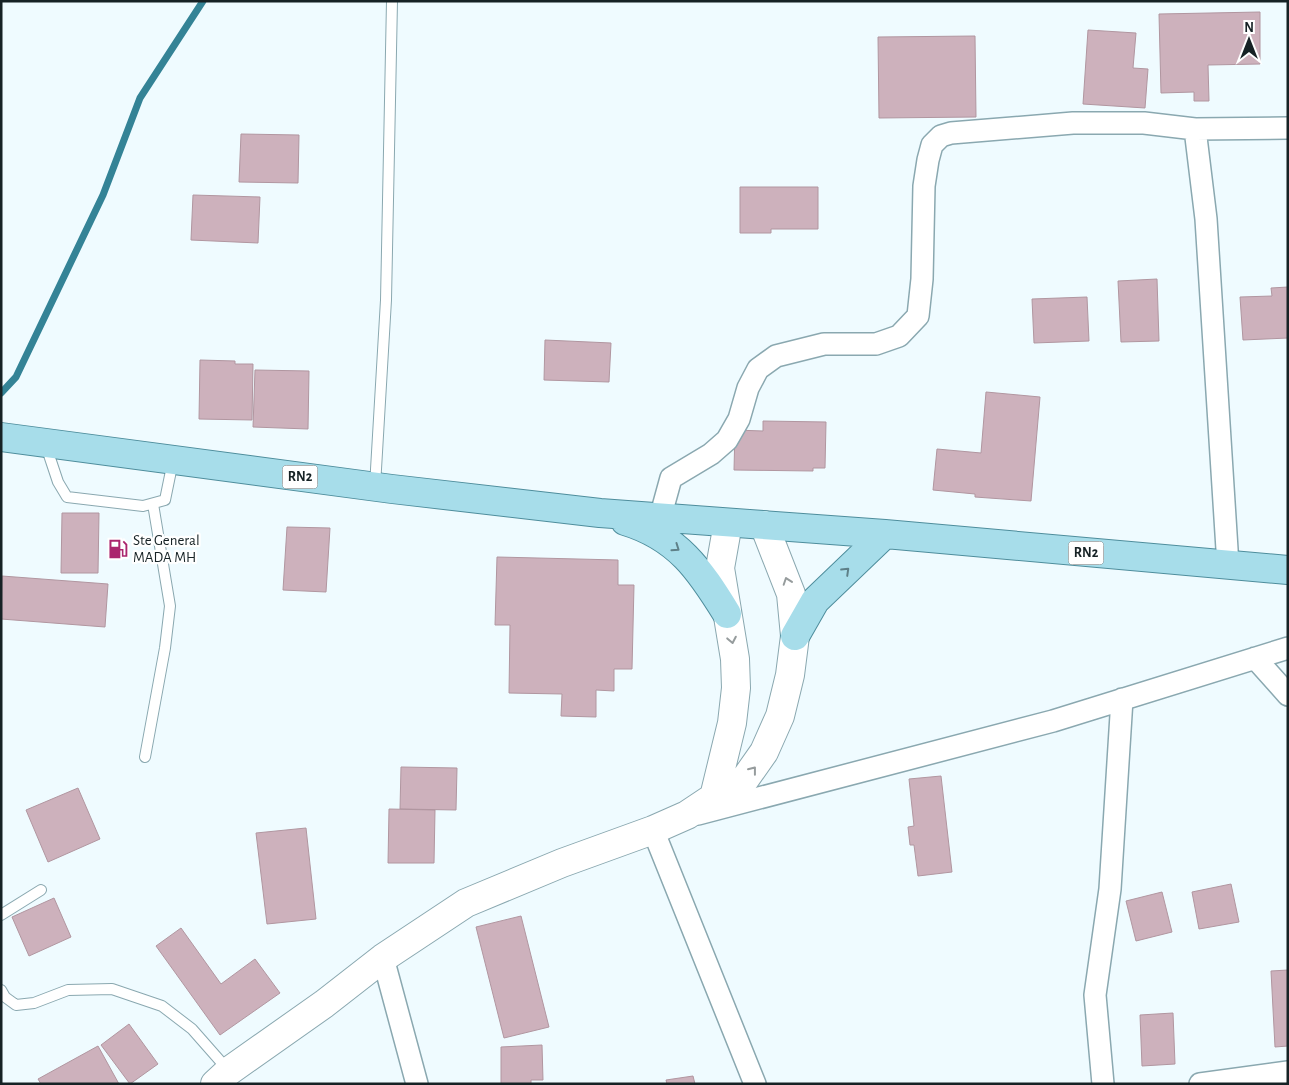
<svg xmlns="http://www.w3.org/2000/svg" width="1289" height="1085" viewBox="0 0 1289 1085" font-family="'Alegreya Sans',sans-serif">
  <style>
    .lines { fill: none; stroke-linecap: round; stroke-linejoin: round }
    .stream { stroke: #348396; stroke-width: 7 }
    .building { fill: #cdb1bc; stroke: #b196a0 }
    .service-casing { stroke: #8aa8b0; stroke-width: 12 }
    .minor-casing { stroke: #8aa8b0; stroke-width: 24 }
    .secondary-casing { stroke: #8aa8b0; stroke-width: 30 }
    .primary-casing { stroke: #4e8d9c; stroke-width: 30 }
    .service { stroke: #fff; stroke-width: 10 }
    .minor { stroke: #fff; stroke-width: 21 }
    .secondary { stroke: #fff; stroke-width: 28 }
    .primary { stroke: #a7ddea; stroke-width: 28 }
    .oneway { stroke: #5e8088 }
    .oneway2 { stroke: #969c9d }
    .labels { text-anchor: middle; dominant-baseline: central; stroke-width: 4.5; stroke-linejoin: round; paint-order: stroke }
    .shield { fill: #fff; stroke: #5c6466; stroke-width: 1 }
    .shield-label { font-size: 14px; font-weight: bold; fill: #162225 }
    .poi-label { font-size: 15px; fill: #162225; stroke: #fff; text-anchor: start }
  </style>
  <rect width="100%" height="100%" fill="#effbff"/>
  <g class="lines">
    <path class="stream" d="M1 393 16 377 103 195 140 98 203 1"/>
  </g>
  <path class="building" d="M1260 12V64L1208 65 1209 101H1194V92L1161 93 1159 14Z
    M1088 30 1136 33 1133 68 1148 69 1145 108 1083 104Z
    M975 36 976 117 879 118 878 37Z
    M241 134 299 135 298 183 239 182Z
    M740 187H818V229H771V233H740Z
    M193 195 260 197 258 243 191 240Z
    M1157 279 1159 341 1121 342 1118 281Z
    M1288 287V338L1243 340 1240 297 1272 296 1271 288Z
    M1087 297 1089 341 1034 343 1032 299Z
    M545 340 611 343 609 382 544 380Z
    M200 360 235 361V364H253L252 420 199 419Z
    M255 370 309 371 308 429 253 427Z
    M986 392 1040 397 1031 501 975 497V494L933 490 937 449 981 453Z
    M763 421 826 422 825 468H813V471L734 470 735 430 763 431Z
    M62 513H99L98 573H61Z
    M287 527 330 528 326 592 283 590Z
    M497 557 618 560V585H634L632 669H614V691L596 690V717L561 716 562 694 509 693 510 625H495Z
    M2 576 108 584 105 627 1 619Z
    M401 767 457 768 456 810 400 809Z
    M941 776 952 872 918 876 914 845H910L908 827 914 826 909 779Z
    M78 788 100 839 48 862 26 810Z
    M389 809 435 810 434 863H388Z
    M306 828 316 919 267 924 256 833Z
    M1231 884 1239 922 1199 929 1192 892Z
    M1162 892 1172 932 1136 941 1126 901Z
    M54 898 71 937 29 956 12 917Z
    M521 916 549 1027 504 1038 476 927Z
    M181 928 221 984 255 959 280 993 220 1035 156 946Z
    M1288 970V1046L1275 1047 1271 971Z
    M1173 1013 1175 1064 1142 1066 1140 1015Z
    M129 1024 158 1064 130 1084 101 1045Z
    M542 1045 543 1080H531V1084H501V1047Z
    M98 1046 119 1084H41L38 1079Z
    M693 1076 695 1084H667L666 1080Z"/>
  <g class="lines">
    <defs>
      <path id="service" d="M46 446 58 482 67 497 143 506 165 500 173 461
        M375 486 386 300 392 1
        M145 757 165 648 170 606 153 504
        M1 915 41 890
        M1 990 5 997 16 1005 34 1003 68 990 112 989 162 1006 192 1029 229 1071"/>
      <path id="minor" d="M660 518 671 478 711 454 727 440 739 419 748 388 758 369 776 356 824 344H876L899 336 918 316 922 279 924 186 928 160 932 145 941 136 951 133 1073 123H1144L1195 129
        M1228 565 1206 219 1195 129 1288 128
        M1255 658 1288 695
        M698 814 1053 721 1288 648
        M653 830 755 1084
        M383 958 417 1084
        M1103 1084 1095 995 1110 889 1122 699
        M1200 1084 1288 1072"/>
      <path id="secondary" d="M714 797 732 723 736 688 735 659 720 568 728 523
        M215 1084 229 1071 324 1004 383 958 466 903 562 863 653 830 687 815 714 797 733 790 745 779 764 752 780 716 790 675 795 636 791 594 764 525"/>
      <path id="primary" d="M1 437 392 489 600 513 885 534 1288 570
        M625 521C678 537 700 570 727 614
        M795 636 815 601 885 534"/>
    </defs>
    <use href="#service" class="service-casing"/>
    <use href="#minor" class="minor-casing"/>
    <use href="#secondary" class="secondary-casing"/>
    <use href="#primary" class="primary-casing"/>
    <use href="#service" class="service"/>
    <use href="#minor" class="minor"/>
    <use href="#secondary" class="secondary"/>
    <use href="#primary" class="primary"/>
  </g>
  <defs><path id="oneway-chevron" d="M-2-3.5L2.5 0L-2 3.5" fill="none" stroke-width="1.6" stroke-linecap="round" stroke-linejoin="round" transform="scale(1.25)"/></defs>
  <g class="oneway">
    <use href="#oneway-chevron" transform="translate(676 548) rotate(35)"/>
    <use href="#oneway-chevron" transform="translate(846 571) rotate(-44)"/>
  </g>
  <g class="oneway2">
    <use href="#oneway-chevron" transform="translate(787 581) rotate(-109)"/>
    <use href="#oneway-chevron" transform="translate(732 640) rotate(79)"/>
    <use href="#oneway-chevron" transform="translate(753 770) rotate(-52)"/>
  </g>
  <defs>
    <symbol id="fuel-bare" viewBox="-9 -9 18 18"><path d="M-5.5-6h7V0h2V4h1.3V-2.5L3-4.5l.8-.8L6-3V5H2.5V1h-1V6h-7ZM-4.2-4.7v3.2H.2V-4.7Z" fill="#aa246d" stroke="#fff" stroke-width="2.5" paint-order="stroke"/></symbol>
  </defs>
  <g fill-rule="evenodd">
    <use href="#fuel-bare" x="104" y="535" width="28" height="28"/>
  </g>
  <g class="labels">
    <g class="shield">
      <rect x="282.5" y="465.5" width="35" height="23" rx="4"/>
      <rect x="1068.5" y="541.5" width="35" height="23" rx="4"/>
    </g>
    <g class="shield-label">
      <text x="300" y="477">RN2</text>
      <text x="1086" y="553">RN2</text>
    </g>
    <g class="poi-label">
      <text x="133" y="540">Ste General<tspan x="133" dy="17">MADA MH</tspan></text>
    </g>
  </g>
  <rect width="1289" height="1085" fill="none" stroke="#162225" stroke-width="5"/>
  <g transform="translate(1249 40)" stroke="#ffffff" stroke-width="4" paint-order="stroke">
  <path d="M0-4L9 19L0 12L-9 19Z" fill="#162225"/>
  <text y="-8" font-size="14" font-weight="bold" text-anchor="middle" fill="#162225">N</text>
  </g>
</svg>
